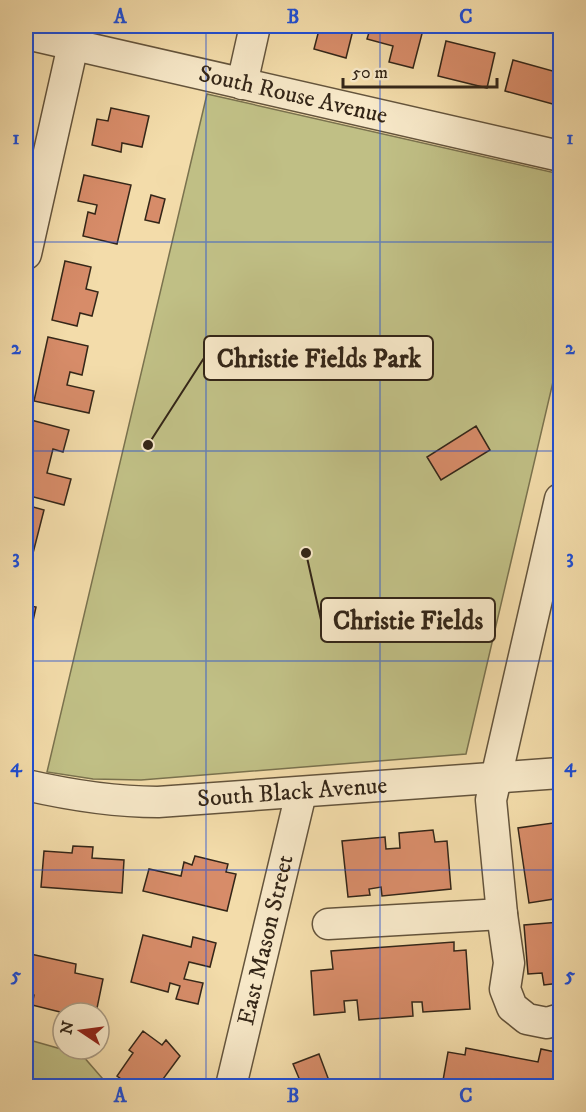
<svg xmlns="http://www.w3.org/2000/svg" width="586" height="1112" viewBox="0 0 586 1112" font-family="'IM FELL DW Pica',serif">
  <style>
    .green { fill: #c0bf85; stroke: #7a724e; stroke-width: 1.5 }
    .building { fill: #d78c69; stroke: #342618; stroke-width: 1.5 }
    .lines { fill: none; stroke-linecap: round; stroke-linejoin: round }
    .minor-casing { stroke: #64543c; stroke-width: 33 }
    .minor { stroke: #f7e8c8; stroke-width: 30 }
    .grid { fill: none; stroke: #1d4ed8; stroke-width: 1.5; stroke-opacity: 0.55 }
    .labels { text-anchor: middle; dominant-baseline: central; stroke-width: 4.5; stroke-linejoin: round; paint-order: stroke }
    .street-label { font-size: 24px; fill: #342618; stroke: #f7e8c8 }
    .leader { fill: none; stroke: #342618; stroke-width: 2 }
    .callout-dot { fill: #342618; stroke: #f7e8c8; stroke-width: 2 }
    .callout { fill: #f7e8c8; stroke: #342618; stroke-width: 2 }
    .callout-label { font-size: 26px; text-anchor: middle; font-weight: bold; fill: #342618 }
    .neatline { fill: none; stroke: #1d4ed8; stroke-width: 2 }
    .grid-label { font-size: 20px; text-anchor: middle; font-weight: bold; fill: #1d4ed8 }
  </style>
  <rect width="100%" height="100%" fill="#f3dcaa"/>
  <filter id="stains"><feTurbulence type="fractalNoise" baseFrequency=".00333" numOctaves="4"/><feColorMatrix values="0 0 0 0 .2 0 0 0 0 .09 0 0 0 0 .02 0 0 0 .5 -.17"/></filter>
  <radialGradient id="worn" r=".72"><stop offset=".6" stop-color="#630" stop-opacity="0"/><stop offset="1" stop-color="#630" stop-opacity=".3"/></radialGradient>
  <path class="green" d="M207 94 560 174V352L466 754 141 780 93 779 47 772Z
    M26 1039 82 1055 109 1086H26Z"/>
  <path class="building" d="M320 26H354L346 58 314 49Z
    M371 26H424L413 68 389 62 393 46 367 39Z
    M446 41 495 53 487 88 438 76Z
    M513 60 560 73V106L505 91Z
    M111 108 149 116 142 147 122 143 121 152 92 145 97 119 108 121Z
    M84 175 131 185 117 244 83 236 88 212 95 214 97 205 78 201Z
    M151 195 165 199 159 223 145 220Z
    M65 261 91 267 86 289 98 292 92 316 80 313 77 326 52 320Z
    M48 337 88 346 82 375 70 372 67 385 94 391 89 413 34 401Z
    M31 420 69 430 63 452 53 449 47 473 71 479 64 505 26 495V440Z
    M476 426 490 450 441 480 427 457Z
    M26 505 44 510 31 561H26Z
    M26 605 36 607 26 653Z
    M556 688H560V722H559Z
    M560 822V898L529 903 518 828Z
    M433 830 435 842 447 841 451 889 382 896 381 887 369 889 370 895 348 897 342 841 385 837 386 849 400 848 399 833Z
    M73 846 93 847 92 858 124 860 122 893 41 887 44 851 72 853Z
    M195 856 228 864 226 872 236 874 227 911 143 891 149 869 181 876 184 862 192 865Z
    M560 922V983L544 985 542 973 528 974 524 925Z
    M143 935 191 947 193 937 216 943 210 967 189 962 184 979 203 983 198 1004 176 999 180 986 170 983 168 992 131 982Z
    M454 942V951L466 950 470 1009 423 1012 422 1002H412L413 1016 359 1020 357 1000 344 1001 345 1012 314 1015 311 971 333 969 331 951Z
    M26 953 76 964 75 973 103 979 96 1013H64L32 1005 34 995 26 993Z
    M143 1031 162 1045 166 1040 180 1056 163 1079 169 1083 167 1086H143L137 1082 134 1086H131L117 1076 133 1053 129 1050Z
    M466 1048 538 1062 541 1049 560 1053V1086H442L448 1052 465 1055Z
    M319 1054 331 1086 338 1083 339 1086H297L296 1085 301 1083 293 1064Z"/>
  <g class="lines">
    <defs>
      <g id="minor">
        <path id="s1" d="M26 34 560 156"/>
        <path d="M242 84 255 26"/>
        <path d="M26 254 73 45"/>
        <path d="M560 499 491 800 502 914 509 963 505 989 512 1007 527 1019 547 1023 560 1019"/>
        <path id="s2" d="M26 785C70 795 113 802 158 802L560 773"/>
        <path d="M328 924 502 914"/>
        <path id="s3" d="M231 1086 301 793"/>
      </g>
    </defs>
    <use href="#minor" class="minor-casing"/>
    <use href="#minor" class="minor"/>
  </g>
  <path class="grid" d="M206 26V1086M380 26V1086M26 242H560M26 451H560M26 661H560M26 870H560"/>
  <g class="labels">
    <g class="street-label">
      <text stroke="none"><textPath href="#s1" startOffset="274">South Rouse Avenue</textPath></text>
      <text stroke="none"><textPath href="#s2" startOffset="268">South Black Avenue</textPath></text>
      <text stroke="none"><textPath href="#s3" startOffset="150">East Mason Street</textPath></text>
    </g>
  </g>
  <path class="leader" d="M148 445L204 358M306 553L321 620"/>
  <g class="callout-dot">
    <circle cx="148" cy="445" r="6"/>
    <circle cx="306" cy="553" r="6"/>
  </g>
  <g class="callout">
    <rect x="204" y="336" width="229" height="44" rx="6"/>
    <rect x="321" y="598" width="174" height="44" rx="6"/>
  </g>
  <g class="callout-label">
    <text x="319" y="367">Christie Fields Park</text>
    <text x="408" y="629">Christie Fields</text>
  </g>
  <rect width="586" height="1112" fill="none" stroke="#f3dcaa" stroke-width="66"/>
  <g transform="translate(81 1031) rotate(283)"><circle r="28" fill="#f7e8c8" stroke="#a99a82" stroke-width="1.5"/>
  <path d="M0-4.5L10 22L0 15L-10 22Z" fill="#8f2418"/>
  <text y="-9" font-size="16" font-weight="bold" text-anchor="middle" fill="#342618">N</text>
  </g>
  <path d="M343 78v9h154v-9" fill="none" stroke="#342618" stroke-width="3"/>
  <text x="352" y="78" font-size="18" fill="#342618" stroke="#f7e8c8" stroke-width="4.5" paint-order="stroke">50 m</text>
  <rect x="33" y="33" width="520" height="1046" class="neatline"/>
  <g class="grid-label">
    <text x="120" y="23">A</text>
    <text x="293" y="23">B</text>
    <text x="466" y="23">C</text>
    <text x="16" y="144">1</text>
    <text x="570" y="144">1</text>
    <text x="16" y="354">2</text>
    <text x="570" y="354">2</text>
    <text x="16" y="563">3</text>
    <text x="570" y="563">3</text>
    <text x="16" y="772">4</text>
    <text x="570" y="772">4</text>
    <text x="16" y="981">5</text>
    <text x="570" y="981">5</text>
    <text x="120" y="1102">A</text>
    <text x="293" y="1102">B</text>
    <text x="466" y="1102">C</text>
  </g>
  <rect width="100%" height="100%" filter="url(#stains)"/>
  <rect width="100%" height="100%" fill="url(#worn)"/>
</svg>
